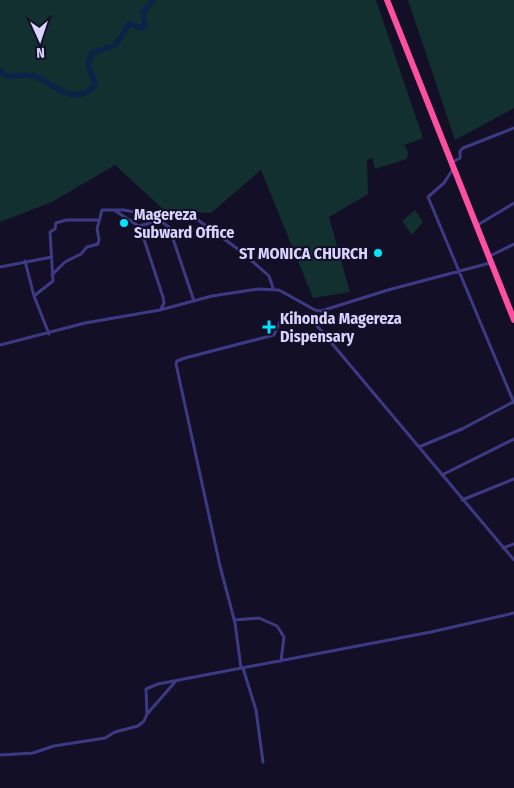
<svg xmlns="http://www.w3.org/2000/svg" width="514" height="788" viewBox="0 0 514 788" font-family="'Fira Sans Condensed',sans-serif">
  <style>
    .green { fill: #12302f }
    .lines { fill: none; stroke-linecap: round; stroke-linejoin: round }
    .river { stroke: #0c2248; stroke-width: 5.5 }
    .street { stroke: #3d3a85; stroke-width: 3 }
    .highway { stroke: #ff4fa3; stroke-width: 6 }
    .poi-dot { fill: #00e5ff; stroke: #130f26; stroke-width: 2 }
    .labels { text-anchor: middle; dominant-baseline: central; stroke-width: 4; stroke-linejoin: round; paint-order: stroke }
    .poi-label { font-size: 16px; font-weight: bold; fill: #d9d4ff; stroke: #130f26; text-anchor: start }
  </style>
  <rect width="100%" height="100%" fill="#130f26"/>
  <path class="green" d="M0 0H376L423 138 402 146H405L408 152 407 159 375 169 372 158 367 160 368 194 329 217 350 292 313 298 261 170 211 213 165 211 115 165 52 202 0 222Z
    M408 0H514V108L455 140Z
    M415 210 423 222 412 235 402 221Z"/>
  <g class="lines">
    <path class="river" d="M0 70 6 76C15 76 26 74 34 76 56 84 73 108 95 85 93 70 83 71 92 53L115 45 130 23 141 28 145 25 143 13 153 0"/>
    <path class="street" d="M451 163 460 158V151L463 148 514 128
      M453 169 444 183 428 197 514 403
      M114 210 140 227 163 297 164 303 161 309
      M138 226 160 221 169 227 194 301
      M476 226 514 203
      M490 256 514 244
      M25 261 34 296 49 334
      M0 267 52 257
      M52 275 65 262 81 254 87 247 98 244 99 239 97 229 102 210H124L155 216 191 215 242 252 269 276 273 288
      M34 296 53 281 50 232 55 229 56 223 66 220H99
      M0 345 85 323 160 310 212 296 258 289 279 290 315 310 321 311 388 290 490 263
      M419 447 462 429 513 402
      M442 475 514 439
      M462 500 514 479
      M503 548 514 544
      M234 620 259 618 277 626 284 637 281 661
      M241 668 235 623 220 566 176 364 177 361 185 358 274 335 281 319 305 316 313 321 514 560
      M243 668 256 710 263 762
      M148 713 175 682
      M0 755 33 753 54 746 105 738 115 732 138 726 144 721 147 714 146 689 158 684 431 632 514 613"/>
    <path class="highway" d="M387 0 514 320"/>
  </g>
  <g class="poi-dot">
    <circle cx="124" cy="223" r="5"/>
    <circle cx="378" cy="253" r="5"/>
    <path d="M266.5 319.5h5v5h5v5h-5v5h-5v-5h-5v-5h5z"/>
  </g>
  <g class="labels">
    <g class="poi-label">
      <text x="134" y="214">Magereza<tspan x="134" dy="18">Subward Office</tspan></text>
      <text x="368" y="253" text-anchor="end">ST MONICA CHURCH</text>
      <text x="280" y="318">Kihonda Magereza<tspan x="280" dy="18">Dispensary</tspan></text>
    </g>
  </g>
  <g transform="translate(40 40) rotate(177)" stroke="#130f26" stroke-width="4" paint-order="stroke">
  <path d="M0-4L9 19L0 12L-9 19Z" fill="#d9d4ff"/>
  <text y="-8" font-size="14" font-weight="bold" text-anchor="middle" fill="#d9d4ff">N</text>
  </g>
</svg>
